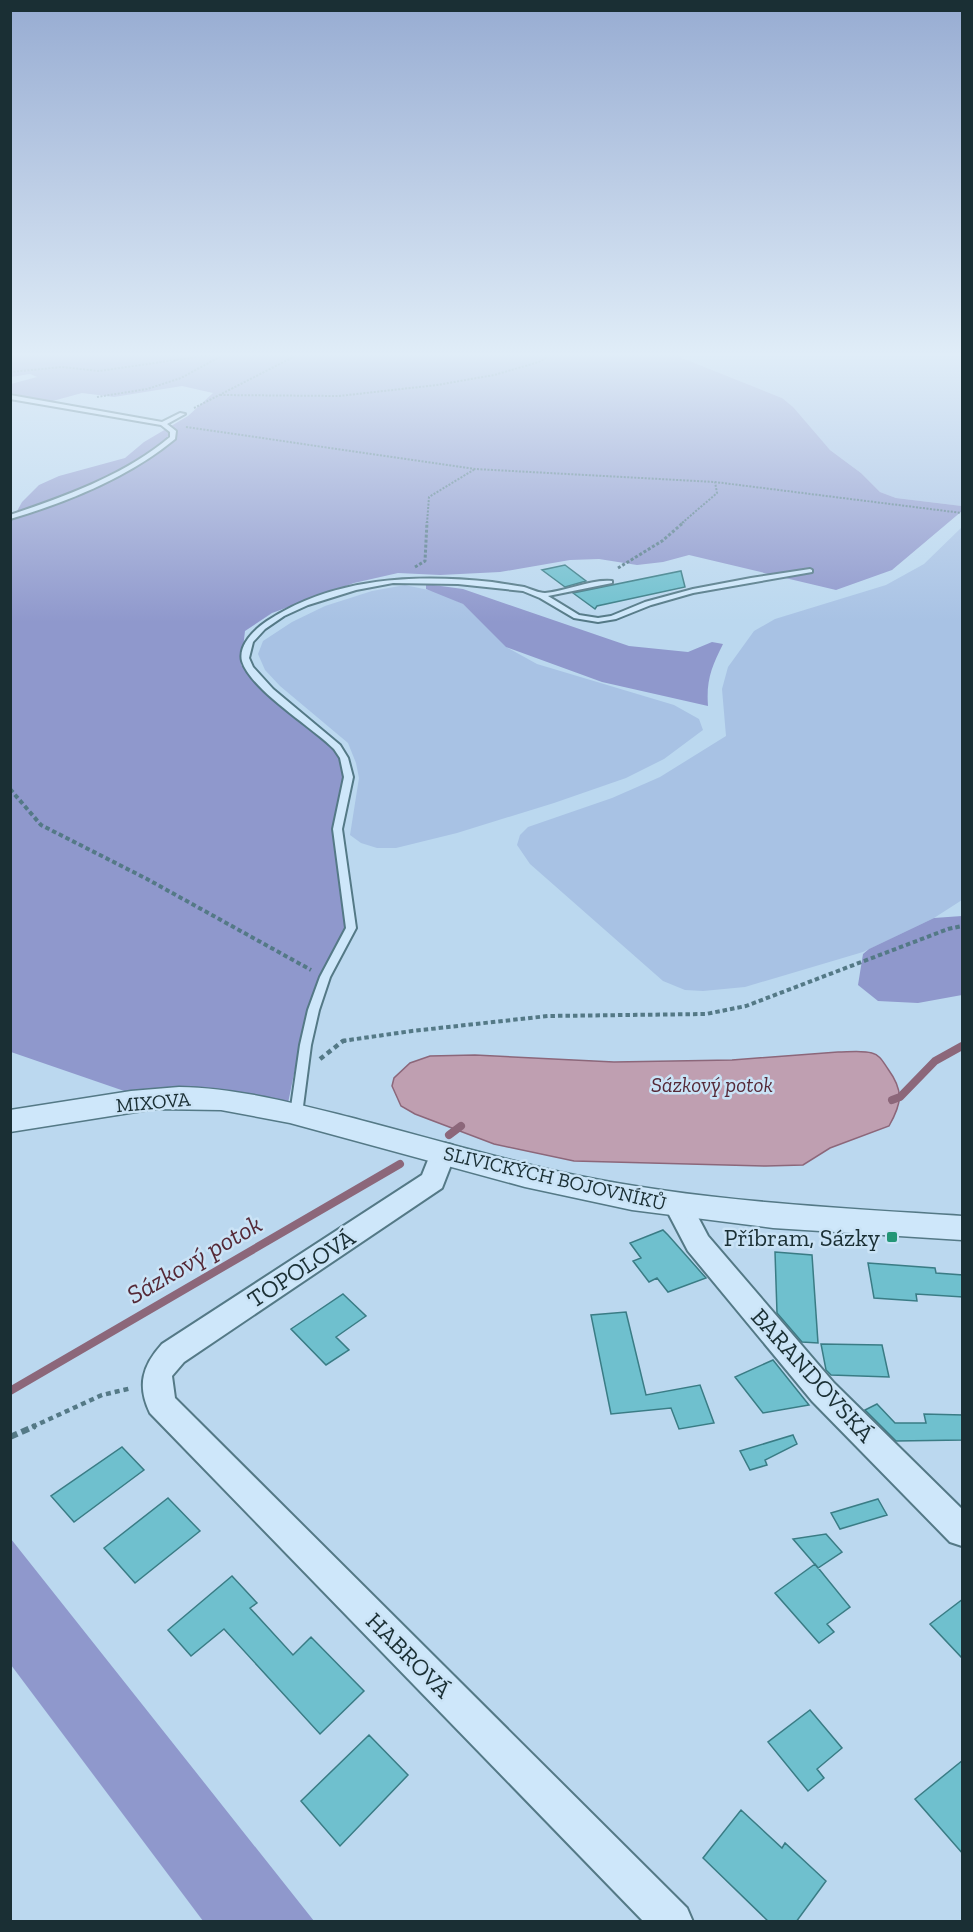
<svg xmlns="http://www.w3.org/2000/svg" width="973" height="1932" viewBox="0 0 973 1932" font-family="'Zilla Slab',serif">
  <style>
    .farmland { fill: #a8c2e4 }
    .green { fill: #8f98cc }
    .water { fill: #bf9fb1; stroke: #8c677a; stroke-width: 1.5 }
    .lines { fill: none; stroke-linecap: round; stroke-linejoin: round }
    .stream { stroke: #8c677a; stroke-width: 8 }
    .building { fill: #6fc0ce; stroke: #3a7c85; stroke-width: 1.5 }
    .service-casing { stroke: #547986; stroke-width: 4 }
    .minor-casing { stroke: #547986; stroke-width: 4 }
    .tertiary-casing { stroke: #547986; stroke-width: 3 }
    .path-far4 { stroke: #547986; stroke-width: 2; stroke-dasharray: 2 1.5; stroke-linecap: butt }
    .path-far3 { stroke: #547986; stroke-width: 3; stroke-dasharray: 3 2; stroke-linecap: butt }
    .path-far2 { stroke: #547986; stroke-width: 4; stroke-dasharray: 4.5 3; stroke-linecap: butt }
    .path-far1 { stroke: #547986; stroke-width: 4.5; stroke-dasharray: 5 4; stroke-linecap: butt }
    .path { stroke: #547986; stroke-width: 6; stroke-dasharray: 8 4.5; stroke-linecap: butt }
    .service { fill: #cee7fa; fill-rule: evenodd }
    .minor { fill: #cee7fa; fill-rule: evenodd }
    .tertiary { fill: #cee7fa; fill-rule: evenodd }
    .poi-dot { fill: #239676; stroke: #cae3f6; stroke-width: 2 }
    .labels { text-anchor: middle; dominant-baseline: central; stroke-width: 5; stroke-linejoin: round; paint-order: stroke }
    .street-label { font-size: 20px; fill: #1a2f34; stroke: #cae3f6 }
    .water-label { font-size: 21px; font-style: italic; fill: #552937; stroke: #cae3f6 }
    .near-poi-label { font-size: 24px; fill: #1a2f34; stroke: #cae3f6; text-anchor: end }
    .near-street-label { font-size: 24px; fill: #1a2f34; stroke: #cae3f6 }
    .near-water-label { font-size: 26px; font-style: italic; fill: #552937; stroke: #cae3f6 }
  </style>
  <rect width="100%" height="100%" fill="#bbd8ef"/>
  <path class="farmland" d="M674 352H962V506L896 498 880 492 861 473 830 450 782 398 682 358Z
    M962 527V900L934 918 863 952 745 987 703 991 685 990 663 981 530 864 517 845 520 835 528 827 612 798 660 777 726 736 722 689 728 667 754 631 775 619 886 585 924 564Z
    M405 585 438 592 463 604 508 648 537 664 674 705 699 719 703 730 664 759 626 778 554 803 457 833 396 848H377L361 843 350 835 359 778 356 763 348 743 280 686 265 670 258 654 263 641 292 622 325 606 372 591Z"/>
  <path class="green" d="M27 352H674L682 358 782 398 793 407 830 450 861 473 880 492 896 498 962 506V511L892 570 836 590 689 555 663 562 637 565 599 559 570 560 500 572 440 575 398 573 354 583 272 613 245 631 241 665 329 740 343 760 348 781 334 823 349 930 298 1054 287 1108 130 1093 11 1052V515L16 513 22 502 39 485 59 476 125 458 144 442 188 416 213 393 182 386 114 397 82 393 49 402 11 393V384L37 377 30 374 11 377V358Z
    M426 584 463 589 629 646 688 652 712 642 723 644C712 666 706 680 708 706L602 682 506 647 463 604 426 589Z
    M962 916V995L918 1003 878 1001 858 985 863 954 869 949 934 918Z
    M10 1539H11L314 1921H203L11 1665Z"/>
  <path class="water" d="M838 1052C848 1052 862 1050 872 1053 880 1055 883 1062 888 1069 904 1091 902 1103 889 1126L830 1148 803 1165 766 1166 574 1161 494 1144 415 1114 401 1106 392 1086 394 1078 410 1063 430 1056 475 1055 614 1062 732 1060Z"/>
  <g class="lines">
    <path class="stream" d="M892 1100 900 1097 935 1061 962 1046
      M449 1135 461 1126
      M10 1391 400 1164"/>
  </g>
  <path class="building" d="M565 565 586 581 565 587 542 570Z
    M681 571 685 587 597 606 595 609 573 593Z
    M663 1230 668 1235 706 1278 668 1292 657 1278 649 1282 633 1261 641 1258 630 1243Z
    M775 1252 812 1255 818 1343 802 1342 777 1313Z
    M868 1263 935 1268 936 1273 963 1275V1297L916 1294 917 1301 874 1298Z
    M343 1294 366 1316 336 1337 349 1350 326 1365 291 1329Z
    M626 1312 646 1395 700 1385 714 1423 679 1429 671 1408 611 1414 591 1315Z
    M821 1344 882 1345 889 1377 831 1375 826 1370Z
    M773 1360 809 1405 763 1413 735 1377Z
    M877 1404 895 1423H926L924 1414 963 1415V1440L896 1441 865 1410Z
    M793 1435 797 1444 765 1460 767 1465 750 1470 740 1451Z
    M122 1447 144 1470 74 1522 51 1496Z
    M168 1498 200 1531 135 1583 104 1548Z
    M878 1499 887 1515 840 1529 831 1513Z
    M826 1534 842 1552 818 1568 793 1539Z
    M815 1564 850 1607 827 1624 834 1632 819 1643 775 1593Z
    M232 1576 257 1603 250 1608 293 1655 311 1637 364 1691 320 1734 224 1629 191 1656 168 1630Z
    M963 1599V1659L930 1624Z
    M810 1710 842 1748 817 1769 824 1778 808 1791 768 1742Z
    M369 1735 408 1775 340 1846 301 1801Z
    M963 1760V1854L915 1799Z
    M741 1810 782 1848 785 1843 826 1881 796 1922H769L703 1858Z"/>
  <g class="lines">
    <defs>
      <path id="service" d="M15 352H21L10 356V353Z
        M10 395 162 422 180 413 185 414 167 424 176 431 175 439C129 477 68 502 10 519V515C66 496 125 475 170 437V432L161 425 10 399Z
        M810 569 812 570V572L693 593 651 605 616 619 598 622 574 618 540 598 523 591 458 584 393 583 356 590 308 605 284 616 265 629 253 642 249 658 253 667 273 689 340 745 348 758 353 777 342 829 356 928 330 977 319 1010 311 1045 302 1114 300 1117H292L290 1114 300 1045 308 1010 320 977 346 928 333 829 344 777 340 758 334 749C312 727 250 689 242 661 238 645 255 629 267 621 334 577 416 574 492 582 503 584 513 585 524 587 530 589 539 593 545 593 568 591 590 579 612 581V583L548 596 579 615 598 618 611 616 645 602 693 589 751 578Z"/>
      <path id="minor" d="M443 1143 452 1145 456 1152 442 1188 184 1362 172 1376 175 1398 687 1908 693 1922H644L150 1413C137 1386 142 1366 162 1344L422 1175 434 1145Z
        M679 1197 689 1200 708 1236 834 1383 962 1509V1546L950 1542 812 1401 688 1251 665 1207 669 1200Z"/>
      <path id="tertiary" d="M179 1087C238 1088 293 1103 349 1117 418 1135 486 1155 556 1171 690 1201 826 1207 962 1216V1240L773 1228 632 1210 525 1187 290 1123 221 1110 155 1109 10 1132V1110L131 1091Z"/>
    </defs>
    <use href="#service" class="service-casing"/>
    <use href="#minor" class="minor-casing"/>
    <use href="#tertiary" class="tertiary-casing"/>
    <path class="path-far4" d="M10 372 62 367 99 371 232 352
      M220 395 339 396 437 385 494 375 539 362 554 352
      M97 397 147 389 181 378 225 354
      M194 408 303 352
      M186 427 475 469 715 482 962 513
      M427 523 429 497 475 469
      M682 523 717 493 715 482"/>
    <path class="path-far3" d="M415 567 425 561 427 522
      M618 568 662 541 684 522"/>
    <path class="path-far2" d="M10 789 41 825 147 879 311 970
      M342 1041 412 1031 548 1016 706 1014 746 1006 948 929 962 926"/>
    <path class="path-far1" d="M320 1059 343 1041 350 1040
      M32 1427 102 1395 132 1388"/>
    <path class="path" d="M10 1437 35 1426"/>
    <use href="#service" class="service"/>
    <use href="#minor" class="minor"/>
    <use href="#tertiary" class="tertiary"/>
  </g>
  <linearGradient id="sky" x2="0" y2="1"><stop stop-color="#97acd2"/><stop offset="0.57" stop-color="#e0edf8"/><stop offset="1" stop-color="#e0edf8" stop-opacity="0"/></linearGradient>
  <rect width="973" height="622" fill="url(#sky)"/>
  <rect class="poi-dot" x="886" y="1231" width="12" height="12" rx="3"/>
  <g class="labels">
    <g class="street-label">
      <text transform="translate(153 1102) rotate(-5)">MIXOVA</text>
      <text transform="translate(555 1178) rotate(13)">SLIVICKÝCH BOJOVNÍKŮ</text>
    </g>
    <g class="water-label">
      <text x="712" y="1084">Sázkový potok</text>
    </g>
    <g class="near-poi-label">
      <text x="880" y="1237">Příbram, Sázky</text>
    </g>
    <g class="near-street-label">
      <text transform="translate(301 1268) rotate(-33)">TOPOLOVÁ</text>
      <text transform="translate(813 1375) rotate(48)">BARANDOVSKÁ</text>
      <text transform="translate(409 1655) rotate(45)">HABROVÁ</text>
    </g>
    <g class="near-water-label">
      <text transform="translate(194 1259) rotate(-30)">Sázkový potok</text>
    </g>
  </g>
  <rect width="973" height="1932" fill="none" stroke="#1a2f34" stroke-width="24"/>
</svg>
